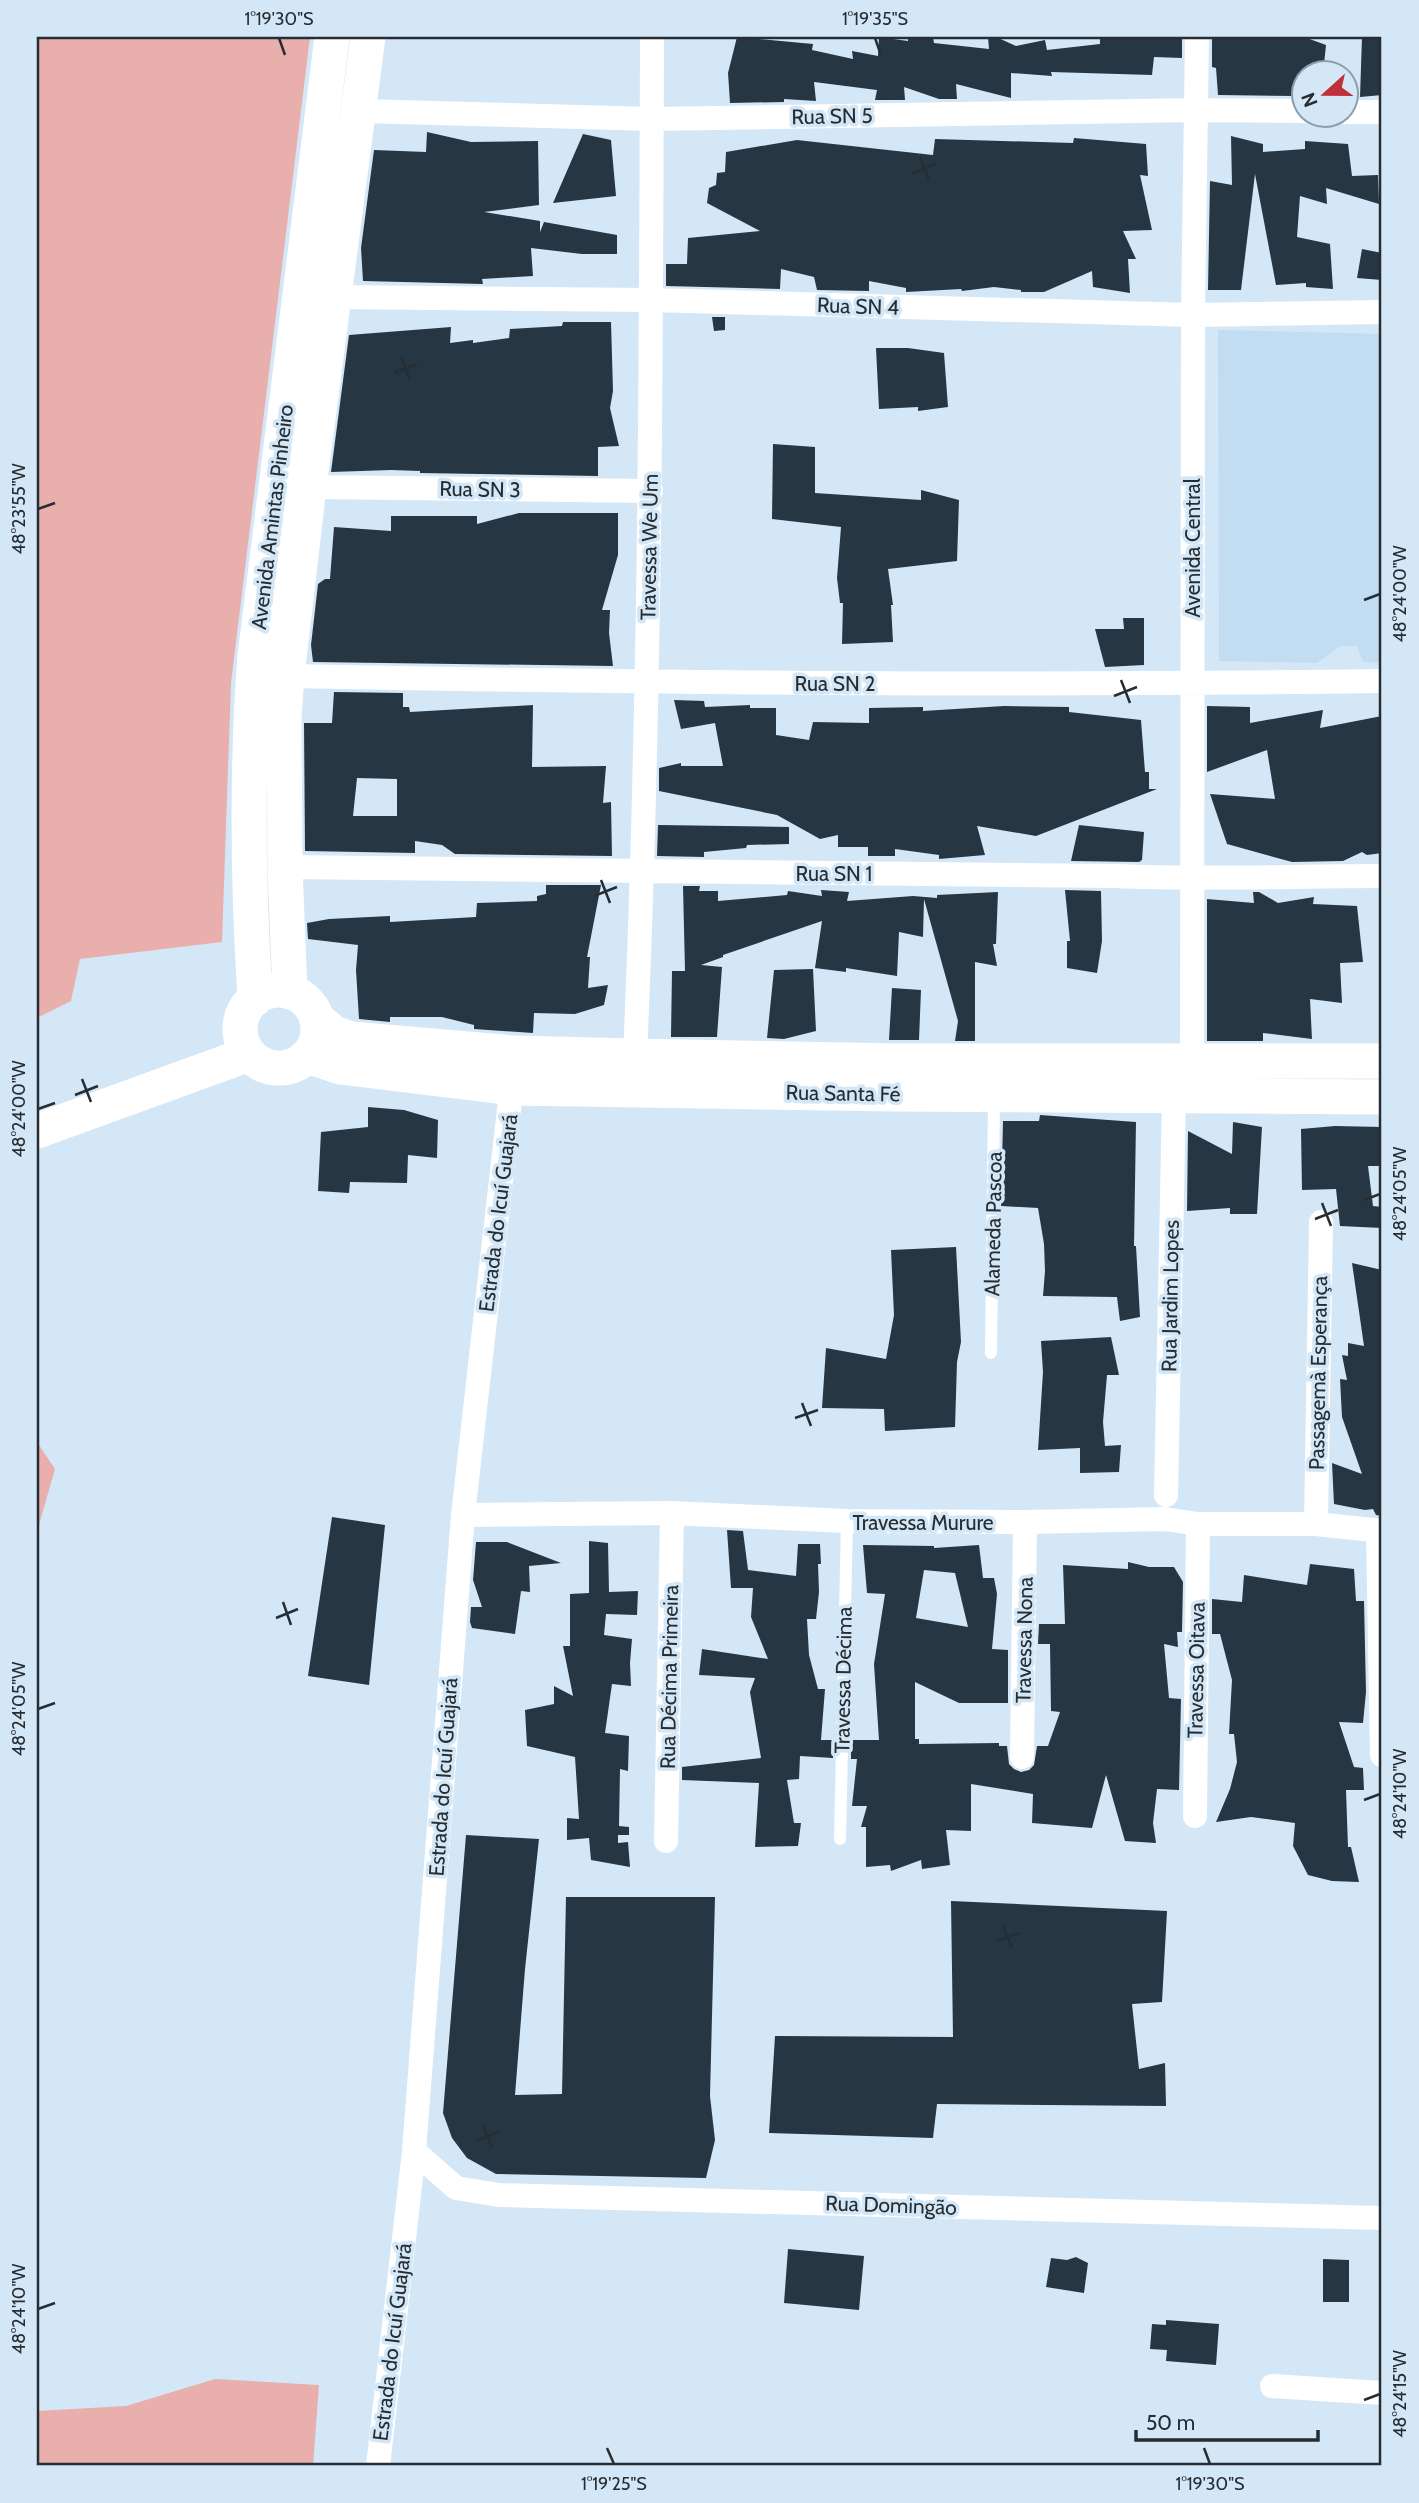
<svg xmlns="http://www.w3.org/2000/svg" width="1419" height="2503" viewBox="0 0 1419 2503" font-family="Cabin,sans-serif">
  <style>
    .built { fill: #c2dcf1 }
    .green { fill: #e9afad }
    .building { fill: #273643; fill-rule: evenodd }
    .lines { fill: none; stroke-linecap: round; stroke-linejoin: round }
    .lane { stroke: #fff; stroke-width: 12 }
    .street { stroke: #fff; stroke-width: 24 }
    .secondary { stroke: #fff; stroke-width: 35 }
    .ticks { fill: none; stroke: #262e34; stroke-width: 2.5 }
    .labels { text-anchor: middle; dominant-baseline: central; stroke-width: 7; stroke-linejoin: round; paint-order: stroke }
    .street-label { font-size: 21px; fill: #262e34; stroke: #d4e7f7 }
    .neatline { fill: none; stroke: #262e34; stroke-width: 2.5 }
    .ticks-label { font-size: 18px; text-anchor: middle; fill: #262e34 }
  </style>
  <rect width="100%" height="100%" fill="#d4e7f7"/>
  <path class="built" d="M1218 330 1382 334V663L1363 662 1357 646H1341L1317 663 1219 661Z"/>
  <path class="green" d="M37 37H310L231 683 222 942 80 959 71 1001 37 1018Z
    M37 1442 55 1469 37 1532Z
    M215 2379 319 2385 313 2466H37V2411L126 2406Z"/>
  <path class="building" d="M737 37 813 44 812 50 853 59 852 51 878 56 879 37 908 41V37H933L934 43 989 49 988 37H996L1016 46 1045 40 1047 50 1100 44V37H1182V58L1154 57 1152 75 1051 72 1052 76 1011 73V98L956 84 957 99H939L904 87 905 100H875L877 90 814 82 816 101 784 99V102L730 103 728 73Z
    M1212 37H1304L1326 45 1323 74H1304V85L1296 86V96L1218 95 1216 68 1212 67Z
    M1362 37H1382V95L1360 97Z
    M427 132 471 142 538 141 539 205 484 212 540 221V232L544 222 617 235V254H582L531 248 533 276 482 279 483 284 363 281 361 248 374 150 426 152Z
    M583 134 611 140 616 196 553 203Z
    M1231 136 1263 144V152L1305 149V141L1348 144 1352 176 1378 175 1379 204 1326 188 1327 204 1300 196 1297 237 1330 244 1333 289 1306 287V283L1276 285 1255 174 1241 290H1208L1210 181 1232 185Z
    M1074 138 1146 144 1148 176 1140 175 1152 230 1123 231 1136 259H1128L1130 293 1093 287 1092 271 1044 292H1021V290L994 287 962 291 961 289 906 292V288L869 281V291L817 290 814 277 781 269 780 289 666 286V264H687L688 238 760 231 707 203 709 188 716 185 717 173 725 172 726 152 797 140 933 155 935 139 1073 143Z
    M1362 249 1382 253V280L1357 278Z
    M712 317H725V330L714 331Z
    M563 322H611L613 391 610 408 619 446 598 447V476L420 473V471L391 470 331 472 349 335 451 327 450 343 473 340V343L509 338 510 329 562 326Z
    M876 348H908L944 353 948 407 918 411V407L879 409Z
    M773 444 815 447V493L921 500V490L959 500 957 561 888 569 893 605H891L893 642 842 644 843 603H840L837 578 841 527 772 519Z
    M519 513H618V555L602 610H610L609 633 613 666 313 662 311 645 318 584 325 579H330L334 527 391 531V516H477V524Z
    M1123 618H1144V665L1105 667 1095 629H1124Z
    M334 692 403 693V707H409L410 712 533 705 532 767 606 766 603 803 611 802 612 856 455 854 442 845 415 841V853L305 851 304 723H332ZM357 778 397 779V816H353Z
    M674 700 704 701 705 707 750 705V708H776V735L809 740 813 722 869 723V708L923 707V711L1004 706 1069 707V712L1141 720 1145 772H1149V789H1157L1036 836 977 826 985 855 939 859V855L895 849V856H868V847H838V835L820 839 777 815 659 791V768L681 763V766H723L715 723 681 729Z
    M1207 706 1250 707V723L1323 710 1320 728 1382 716 1380 825 1382 853 1367 855 1362 852 1343 861 1292 862 1227 844 1210 794 1275 799 1267 750 1207 772Z
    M658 825 789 827V844L747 845 746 848 704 852V857L657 856Z
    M1079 825 1144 832 1142 860 1139 862 1071 861Z
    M546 885H601L587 957H590L588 988 608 985 604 1005 575 1014 534 1013 533 1033 474 1029V1025L442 1017H390V1022L359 1019 356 970 358 945 308 939 307 923 329 919 390 916V922L476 917 477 903 537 901V896L546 894Z
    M683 886H700L699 891H718V901L787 895 788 891 822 896 821 890 849 892 847 901 913 896 937 898V895L998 892 996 944H993L997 966 975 962V1041H955L958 1021 924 899 923 937 899 932 897 976 846 968V972L815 968 822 921 723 955V957L701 965 722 967 717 1037H671L672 971H685Z
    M1065 890 1101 891 1102 941 1097 973 1067 968V941H1070Z
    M1253 892H1259L1278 903 1314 897 1313 904 1357 906 1363 962 1340 963 1342 1003 1310 999 1312 1039 1263 1033V1041H1207V899L1254 903Z
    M813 969 816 1031 784 1039 767 1038 774 970Z
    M892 988 921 990 919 1040H889Z
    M368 1107 404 1110 438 1120 437 1158 408 1155 407 1183 350 1182 349 1193 318 1191 321 1132 368 1127Z
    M1040 1115 1136 1122 1134 1246H1136L1140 1317 1120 1321 1117 1297 1043 1296 1045 1271 1044 1244 1038 1208 1001 1206 1003 1121H1039Z
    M1233 1122 1262 1127 1257 1214H1230V1208L1187 1211 1188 1131 1232 1154Z
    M1335 1126 1382 1127V1166H1368L1373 1206 1382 1207V1228L1340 1226 1336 1189 1302 1190 1301 1129Z
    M956 1247 961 1342 957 1362 955 1427 885 1431 884 1409 822 1408 826 1348 886 1359 894 1315 891 1250Z
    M1352 1263 1382 1270V1516L1376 1515 1373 1509 1365 1510 1334 1504 1332 1463 1362 1474 1342 1417 1340 1379 1347 1380 1342 1355 1348 1356V1343L1364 1346Z
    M1111 1337 1119 1375H1107L1103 1422 1105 1446 1121 1445 1119 1472 1080 1473V1448L1038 1450 1043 1372 1041 1341Z
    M332 1517 385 1525 369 1685 308 1676Z
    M727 1530 743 1531 748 1570 796 1576 798 1544H820L821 1564H818L819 1592 816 1619H807L809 1655 818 1689H825L821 1740H833V1758L800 1756 799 1779 787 1780 794 1823H801L798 1846 755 1847 759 1783 682 1780V1767L761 1758 750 1692 755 1678 699 1675 702 1649 768 1659 751 1617 753 1588H731Z
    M589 1541 608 1543 609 1592 638 1591 637 1615 606 1614 604 1635 632 1639 630 1663 631 1686 612 1684 605 1733 629 1736 628 1771 620 1769 619 1826 629 1827V1835H618V1843L628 1842 630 1867 591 1860 589 1838 567 1840V1818L579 1819 575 1757 527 1746 525 1710 554 1704V1686L573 1696 563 1646H570V1594L589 1593Z
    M476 1542H507L561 1563 529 1566 530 1592 521 1591 515 1634 472 1628 470 1622 471 1607H482L473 1580Z
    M863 1545 934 1546V1548L979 1545 983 1578H994L997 1594 992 1649 1008 1650V1703H959L915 1682V1739H919V1744L999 1743V1746H1007L1009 1764 1014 1769 1021 1772 1029 1770 1034 1765 1037 1746H1048L1060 1712 1051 1711 1050 1644H1038L1039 1624H1065L1063 1565 1128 1569V1562L1149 1567H1174L1183 1582 1182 1632H1177L1178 1647 1164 1644 1169 1698 1181 1699 1179 1790 1157 1789 1153 1823 1156 1843 1125 1841 1106 1775 1092 1828 1032 1823 1033 1794 971 1784V1831L946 1830 950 1865 922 1869 921 1860 891 1871 890 1865 866 1867V1827H861L867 1806H852L857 1759H851V1740H879L874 1664 885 1594 867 1593ZM924 1570 955 1573 968 1627 916 1618Z
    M1310 1564 1354 1569 1356 1601H1364L1366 1692 1363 1723 1339 1722 1354 1767 1363 1768 1364 1790H1346L1348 1847H1351L1359 1882 1332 1881 1308 1875 1293 1846 1295 1823 1251 1817 1216 1822 1230 1789 1237 1762 1234 1734H1229L1232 1680 1220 1634H1212V1599L1242 1602 1244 1575 1307 1585Z
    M466 1835 539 1839 525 1969 515 2095 562 2094 566 1897H715L710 2096 715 2140 706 2178 496 2174 467 2158 452 2138 443 2113Z
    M951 1901 1167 1911 1162 2002 1132 2004 1139 2069 1165 2063 1166 2106 937 2104 933 2138 769 2133 775 2036 953 2037Z
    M788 2249 864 2256 859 2310 784 2303Z
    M1076 2257 1088 2263 1084 2293 1046 2287 1051 2258 1067 2260Z
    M1323 2259 1349 2260V2302H1323Z
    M1166 2320 1219 2324 1216 2365 1166 2361 1167 2350 1150 2349 1152 2324 1166 2325Z"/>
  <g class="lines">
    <path class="lane" d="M991 1353 994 1098
      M840 1839 847 1521"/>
    <path class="street" d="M360 111 652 119 1197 110 1304 111
      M1346 112H1382
      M334 297 651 300 1193 315 1382 312
      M309 487 651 491
      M287 676C652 683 1017 686 1382 681
      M285 867 1115 876C1204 880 1293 876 1382 876
      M635 1056C650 716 651 377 652 37
      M1192 1060 1193 315 1197 37
      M1166 1495 1174 1096
      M463 1515 672 1513 847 1521 1025 1522 1165 1519 1198 1524H1316L1382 1531
      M1316 1524 1321 1222
      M1378 1531 1382 1755
      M1022 1757 1025 1522
      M1195 1816 1198 1524
      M666 1841 672 1513
      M414 2151 456 2188 499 2195 1382 2218
      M1272 2386 1382 2393
      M378 2466 414 2151 463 1515 513 1074"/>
    <path class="secondary" d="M240 1029a39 39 0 1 1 78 0a39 39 0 1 1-78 0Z
      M290 992 285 867 284 718 287 676 309 487 368 37
      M255 999C248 885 246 770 255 656L332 37
      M316 1018 334 1033 351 1039 514 1053 635 1056 901 1061H1382
      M307 1056 340 1067 512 1088 898 1094 1382 1097
      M37 1131 249 1054"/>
  </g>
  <path class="ticks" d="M279 38 285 55M875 38 881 55M920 157 929 180M913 173 936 164M401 357 410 380M394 373 417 364M38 509 55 503M1364 600 1380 594M1121 680 1130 703M1114 696 1137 687M601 880 610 903M594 896 617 887M82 1079 91 1102M75 1095 98 1086M38 1109 55 1103M1364 1200 1380 1194M1322 1203 1331 1226M1315 1219 1338 1210M802 1403 811 1426M795 1418 818 1410M283 1602 291 1625M276 1618 298 1609M38 1709 55 1703M1364 1800 1380 1794M1003 1926 1012 1948M996 1941 1019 1933M483 2125 492 2148M476 2141 499 2132M38 2309 55 2303M1364 2400 1380 2394M607 2448 614 2464M1204 2448 1210 2464"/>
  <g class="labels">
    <g class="street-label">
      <text transform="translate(832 116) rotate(-1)">Rua SN 5</text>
      <text transform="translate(858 306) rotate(2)">Rua SN 4</text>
      <text transform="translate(480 489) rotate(1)">Rua SN 3</text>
      <text transform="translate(272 517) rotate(-83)">Avenida Amintas Pinheiro</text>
      <text transform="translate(649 547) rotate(-89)">Travessa We Um</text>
      <text transform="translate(1192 548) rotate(-90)">Avenida Central</text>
      <text x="835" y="683">Rua SN 2</text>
      <text x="834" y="873">Rua SN 1</text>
      <text transform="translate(843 1093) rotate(1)">Rua Santa Fé</text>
      <text transform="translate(498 1213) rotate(-83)">Estrada do Icuí Guajará</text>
      <text transform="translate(993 1224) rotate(-89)">Alameda Pascoa</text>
      <text transform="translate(1170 1296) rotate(-89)">Rua Jardim Lopes</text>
      <text transform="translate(1318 1373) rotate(-89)">Passagemà Esperança</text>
      <text x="923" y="1522">Travessa Murure</text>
      <text transform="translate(1024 1640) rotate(-89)">Travessa Nona</text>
      <text transform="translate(1196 1670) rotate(-89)">Travessa Oitava</text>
      <text transform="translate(669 1677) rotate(-89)">Rua Décima Primeira</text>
      <text transform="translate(843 1680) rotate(-89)">Travessa Décima</text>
      <text transform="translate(443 1777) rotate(-86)">Estrada do Icuí Guajará</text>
      <text transform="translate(891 2205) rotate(2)">Rua Domingão</text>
      <text transform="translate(392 2342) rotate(-83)">Estrada do Icuí Guajará</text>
    </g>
  </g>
  <rect width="1419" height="2503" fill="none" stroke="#d4e7f7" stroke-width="77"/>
  <g transform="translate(1325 94) rotate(249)"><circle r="33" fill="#d4e7f7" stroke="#8e9da9" stroke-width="2"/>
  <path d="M0-5L12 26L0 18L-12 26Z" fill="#c02f3c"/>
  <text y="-10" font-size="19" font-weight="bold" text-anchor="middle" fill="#262e34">N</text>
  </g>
  <path d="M1136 2430v10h182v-10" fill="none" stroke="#262e34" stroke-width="3.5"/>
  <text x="1146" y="2430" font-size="21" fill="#262e34" stroke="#d4e7f7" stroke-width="5" paint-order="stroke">50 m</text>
  <rect x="38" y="38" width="1342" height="2426" class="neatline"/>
  <g class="ticks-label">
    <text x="279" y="25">1°19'30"S</text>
    <text x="875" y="25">1°19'35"S</text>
    <text transform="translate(19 509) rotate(-90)" y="6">48°23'55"W</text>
    <text transform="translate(1400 594) rotate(-90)" y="6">48°24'00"W</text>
    <text transform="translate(19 1109) rotate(-90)" y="6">48°24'00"W</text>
    <text transform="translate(1400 1194) rotate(-90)" y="6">48°24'05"W</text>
    <text transform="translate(19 1709) rotate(-90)" y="6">48°24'05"W</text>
    <text transform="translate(1400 1794) rotate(-90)" y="6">48°24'10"W</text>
    <text transform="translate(19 2309) rotate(-90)" y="6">48°24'10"W</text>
    <text transform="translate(1400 2394) rotate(-90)" y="6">48°24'15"W</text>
    <text x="614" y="2490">1°19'25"S</text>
    <text x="1210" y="2490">1°19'30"S</text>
  </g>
</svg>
